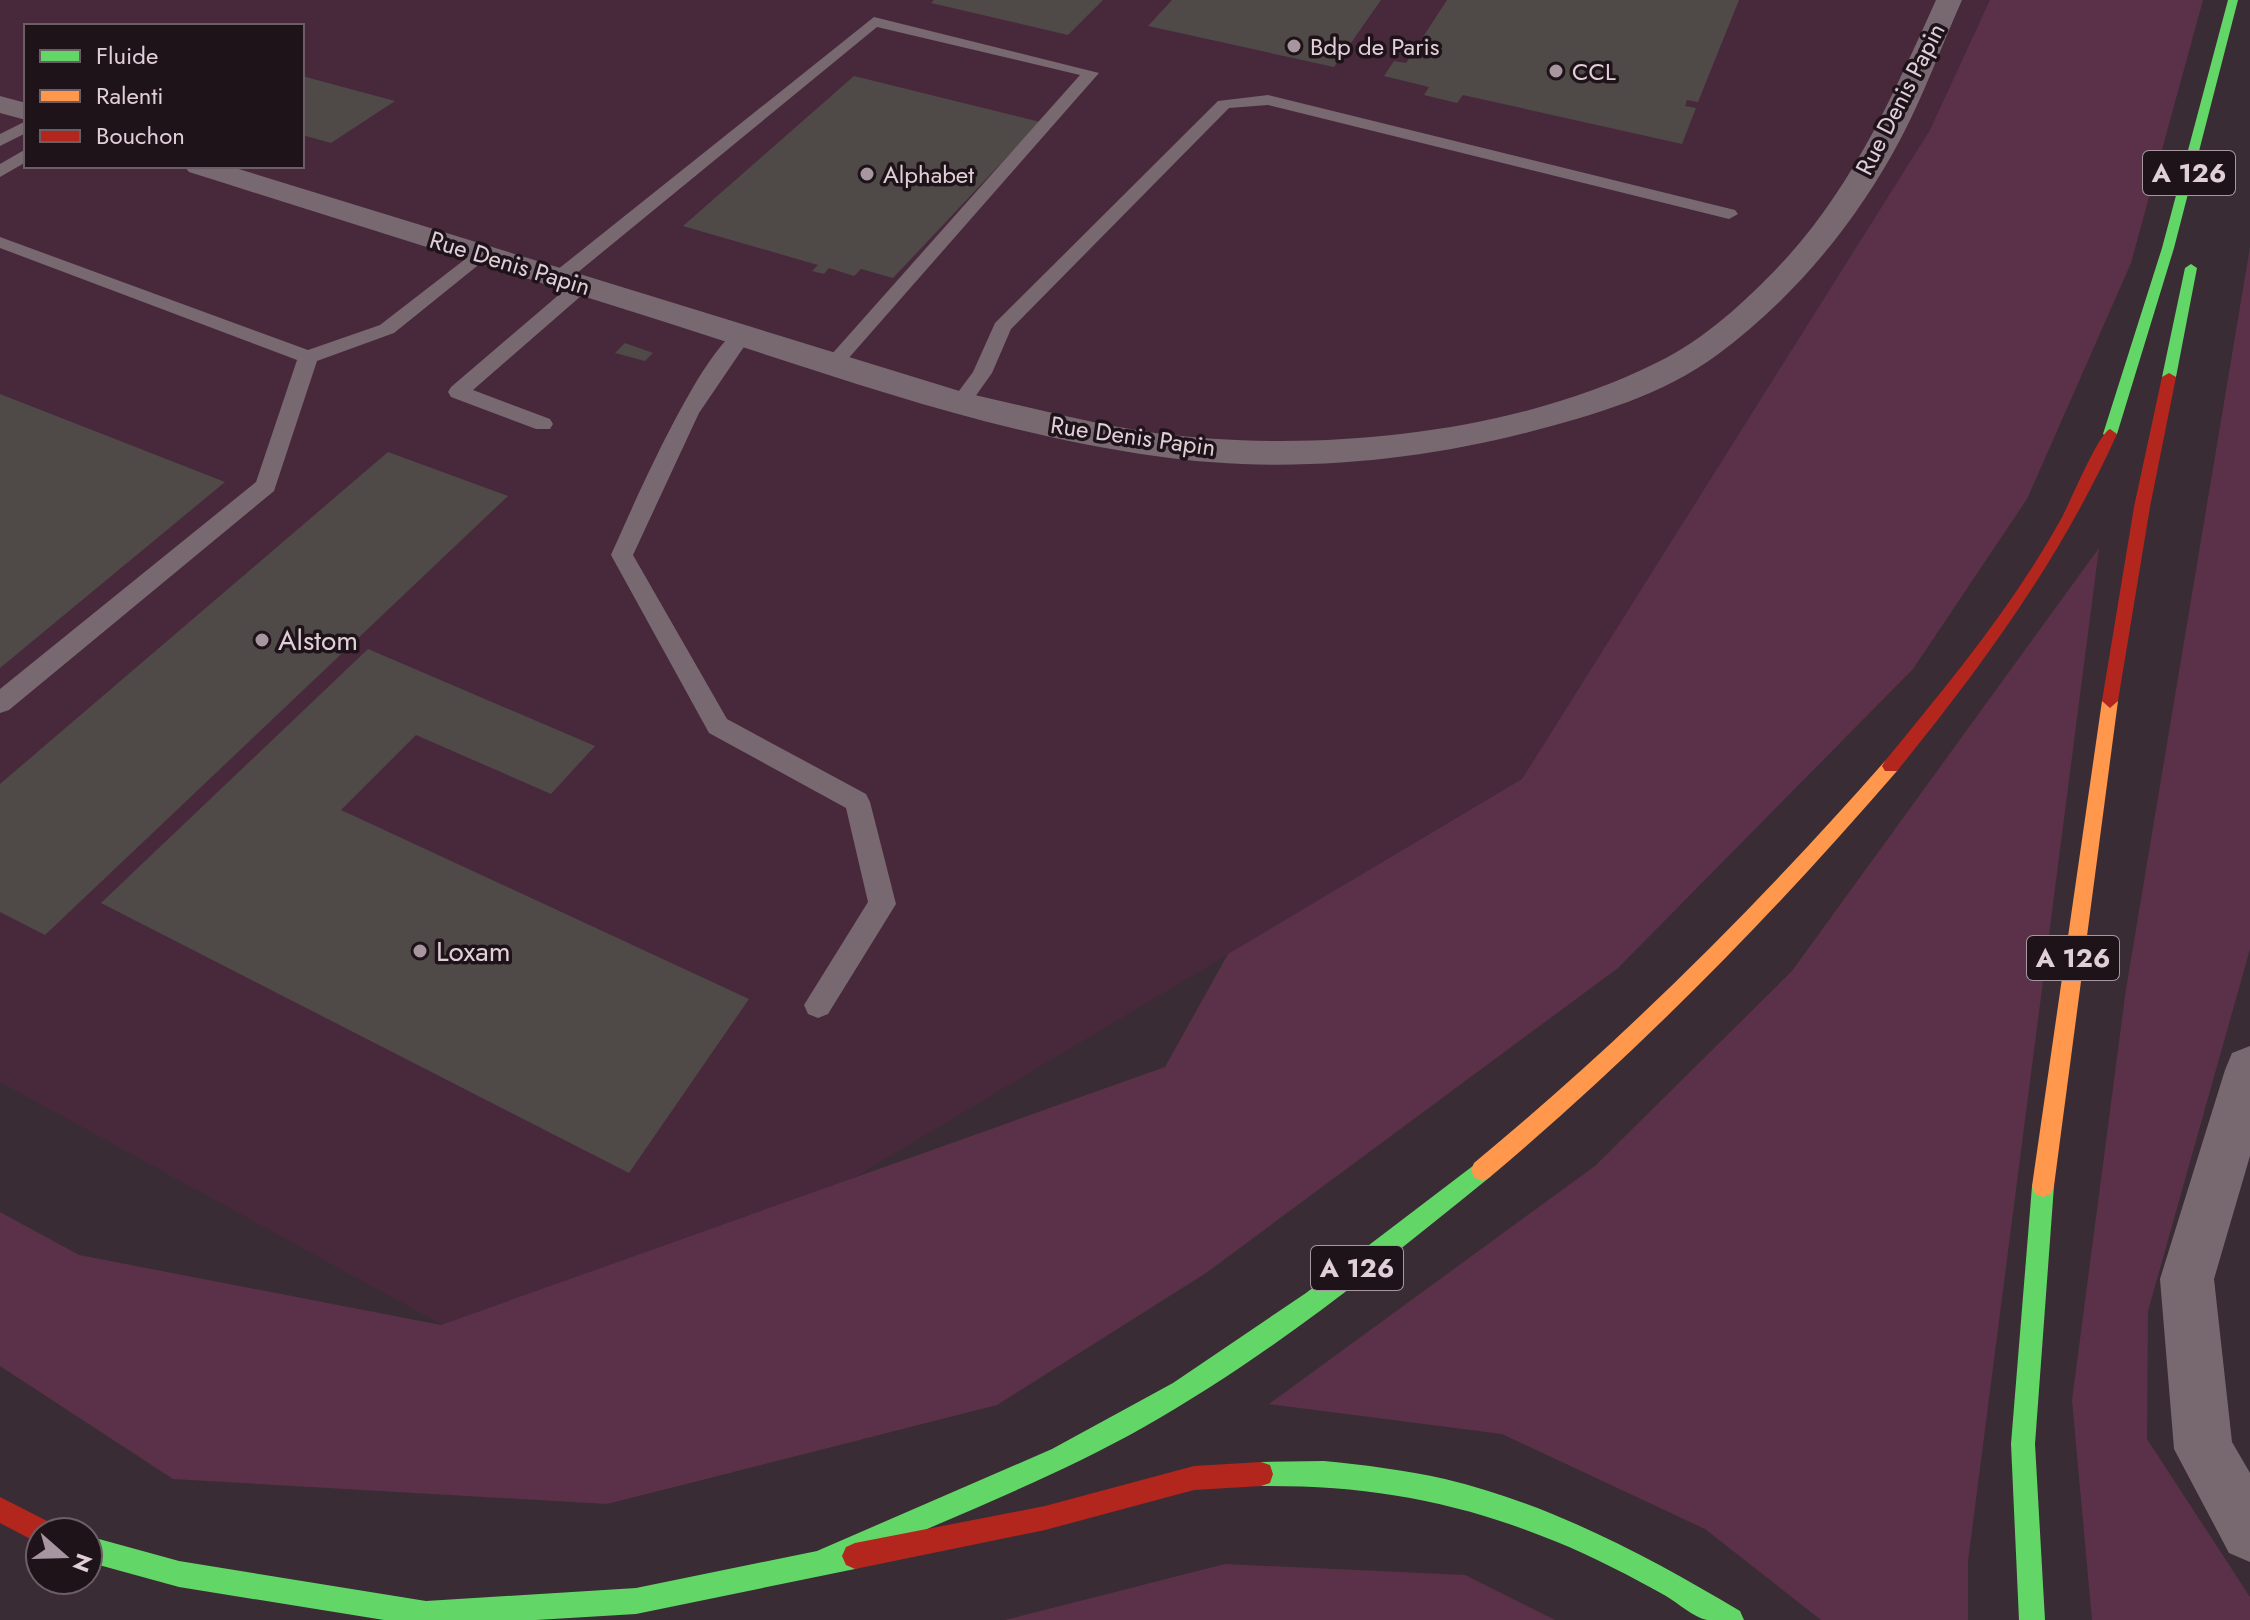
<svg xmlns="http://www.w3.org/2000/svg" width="2250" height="1620" viewBox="0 0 2250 1620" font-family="Jost,sans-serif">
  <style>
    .built { fill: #48293b; fill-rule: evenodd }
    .green { fill: #5a3149 }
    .building { fill: #4f4948 }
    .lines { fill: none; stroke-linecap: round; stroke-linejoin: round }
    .lane { fill: #786870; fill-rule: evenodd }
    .street { fill: #786870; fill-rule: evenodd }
    .fast { fill: #63d668; fill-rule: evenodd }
    .slow { fill: #ff974d; fill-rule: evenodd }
    .jam { fill: #b3261e; fill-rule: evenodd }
    .poi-dot { fill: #a7969f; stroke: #1f131a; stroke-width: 3 }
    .labels { text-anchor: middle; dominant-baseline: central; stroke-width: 7; stroke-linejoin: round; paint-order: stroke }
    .far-poi-label { font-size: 24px; fill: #e1cfd8; stroke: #1f131a; text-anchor: start }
    .far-street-label { font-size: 24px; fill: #e1cfd8; stroke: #1f131a }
    .shield { fill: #1f131a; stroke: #a7979f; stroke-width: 2 }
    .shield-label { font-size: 26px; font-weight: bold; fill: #e1cfd8 }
    .poi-label { font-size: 28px; fill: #e1cfd8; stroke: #1f131a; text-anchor: start }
  </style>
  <rect width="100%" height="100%" fill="#3a2c34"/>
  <path class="built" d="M0 0H2012L1522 779 528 1372 0 1082ZM26 26H302V166H26Z"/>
  <path class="green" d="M1990 0H2203L2131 263 2027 499 1913 669 1618 968 1206 1273 997 1405 607 1504 173 1479 0 1366V1212L79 1255 441 1325 1165 1067 1228 954 1522 779 1930 130Z
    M2250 247V949L2148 1311 2147 1439 2250 1597V1620H2092L2072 1400 2126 989Z
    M2099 548 1968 1561V1620H1821L1705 1529 1502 1434 1269 1404 1595 1166 1792 971Z
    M1225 1564 1465 1575 1555 1620H1005Z"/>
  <path class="building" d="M934 0H1103L1068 35 931 3Z
    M1172 0H1381L1334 67 1148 26Z
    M1447 0H1739L1698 102 1687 100 1685 106 1696 108 1682 144 1463 95 1457 103 1424 95 1429 87 1384 76 1394 61 1406 63Z
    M302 76 395 101 331 143 302 135Z
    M854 76 1040 122 893 278 861 269 854 276 829 268 824 274 812 271 818 265 683 226Z
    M625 343 653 353 645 361 615 353Z
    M0 394 225 482 0 668Z
    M388 452 508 496 45 935 0 912V784Z
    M368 649 595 746 551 794 416 735 341 810 749 999 629 1173 101 903Z"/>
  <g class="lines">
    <path class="lane" d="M874 17 1099 73 840 368H826L823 364 1080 75 877 27 566 282H552V274Z
      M1268 95 1735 210 1738 214 1729 219 1268 105 1229 108 1011 329 992 373 967 408H953L950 403 973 372 995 323 1218 101Z
      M26 121V133L0 146V134Z
      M26 149V162L0 177V164Z
      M0 237 308 350 380 325 477 250 483 248 492 254 394 333 317 361 274 491 9 710 0 713V689L256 482 297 360 0 248Z
      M582 279 589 281V289L473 390 550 419 553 424 550 429H536L451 397 448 392 451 387 575 281Z
      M742 329 752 335 699 413 633 555 727 719 866 794 870 802 896 904 828 1014 818 1018 808 1014 804 1005 868 902 846 808 709 733 611 555C629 515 705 339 742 329Z"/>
    <path class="street" d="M1936 0H1962C1941 47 1924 95 1900 140 1856 223 1793 299 1717 355 1663 395 1594 415 1529 432 1409 463 1279 474 1155 456 988 433 826 373 665 322 506 272 347 222 189 172L184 166H229L966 393C1029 407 1091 424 1155 433 1315 454 1513 435 1658 362 1704 340 1746 301 1781 264 1853 187 1893 95 1936 0Z
      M0 96 26 103V120L0 113Z
      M2250 1046V1156L2214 1279 2232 1442 2250 1473V1562L2229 1553 2174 1449 2160 1279 2225 1070 2232 1053Z"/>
    <path class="fast" d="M2228 0H2238L2174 248 2117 434 2110 439 2103 434 2162 248Z
      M2191 264 2197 268 2176 377 2169 381 2162 377 2185 268Z
      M1482 1159 1490 1163 1493 1170 1490 1177C1379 1267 1268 1357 1144 1427 1055 1477 960 1514 867 1555L864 1565 855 1569 636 1614 536 1620H384L179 1587 88 1562V1536L179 1561 426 1601 636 1588 817 1551 1052 1449 1173 1383 1306 1293Z
      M2043 1175 2051 1178 2054 1186 2035 1444 2045 1620H2019L2011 1444 2032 1186 2035 1178Z
      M1324 1461C1365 1465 1405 1470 1445 1479 1550 1504 1648 1556 1740 1611L1744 1620C1733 1620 1718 1620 1707 1620 1693 1617 1678 1603 1666 1596 1630 1576 1594 1557 1557 1542 1458 1501 1367 1485 1261 1486L1252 1483 1249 1474 1252 1465 1261 1462Z"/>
    <path class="slow" d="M2110 694 2118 701 2054 1186 2051 1194 2043 1197 2035 1194 2032 1186 2102 701Z
      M1891 759 1897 761 1900 766 1897 771C1771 917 1637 1053 1490 1177L1482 1181 1474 1177 1471 1170 1474 1163C1623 1040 1758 905 1885 761Z"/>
    <path class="jam" d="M2169 373 2176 377 2150 507 2118 701 2110 708 2102 701 2134 507 2162 377Z
      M2110 429 2117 434C2061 558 1983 665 1897 771H1885L1882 766 1885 761C1948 684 2013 606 2061 519 2070 503 2098 434 2110 429Z
      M1261 1462 1270 1465 1273 1474 1270 1483 1261 1486 1194 1490 1045 1530 855 1569 846 1565 842 1556 846 1547 855 1543 1045 1506 1194 1466Z
      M0 1497 51 1523 54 1532H40V1544L0 1523Z"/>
  </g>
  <g class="poi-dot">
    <circle cx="1294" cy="46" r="8"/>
    <circle cx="1556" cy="71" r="8"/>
    <circle cx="867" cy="174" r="8"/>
    <circle cx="262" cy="640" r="8"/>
    <circle cx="420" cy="951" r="8"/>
  </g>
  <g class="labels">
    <g class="far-poi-label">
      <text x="1310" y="46">Bdp de Paris</text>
      <text x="1572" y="71">CCL</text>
      <text x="883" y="174">Alphabet</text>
    </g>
    <g class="far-street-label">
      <text transform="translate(1900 99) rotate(-63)">Rue Denis Papin</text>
      <text transform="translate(510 263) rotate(17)">Rue Denis Papin</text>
      <text transform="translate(1133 436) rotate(8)">Rue Denis Papin</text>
    </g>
    <g class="shield">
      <rect x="2143" y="151" width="92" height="44" rx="6"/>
      <rect x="2027" y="936" width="92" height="44" rx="6"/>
      <rect x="1311" y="1246" width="92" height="44" rx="6"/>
    </g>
    <g class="shield-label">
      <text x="2189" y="173">A 126</text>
      <text x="2073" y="958">A 126</text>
      <text x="1357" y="1268">A 126</text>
    </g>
    <g class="poi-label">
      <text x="278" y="640">Alstom</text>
      <text x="436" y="951">Loxam</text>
    </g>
  </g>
  <rect x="24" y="24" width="280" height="144" fill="#1f131a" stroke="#6d5e66" stroke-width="2"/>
  <rect x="40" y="50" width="40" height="12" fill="#63d668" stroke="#6d5e66" stroke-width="2"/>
  <text x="96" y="64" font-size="24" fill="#e1cfd8">Fluide</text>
  <rect x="40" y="90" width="40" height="12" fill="#ff974d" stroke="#6d5e66" stroke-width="2"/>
  <text x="96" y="104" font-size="24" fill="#e1cfd8">Ralenti</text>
  <rect x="40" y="130" width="40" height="12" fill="#b3261e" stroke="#6d5e66" stroke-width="2"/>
  <text x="96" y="144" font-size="24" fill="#e1cfd8">Bouchon</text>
  <g transform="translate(64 1556) rotate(110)"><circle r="38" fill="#1f131a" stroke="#6d5e66" stroke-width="2"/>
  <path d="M0-6L14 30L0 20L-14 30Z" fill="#a7969f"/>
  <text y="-12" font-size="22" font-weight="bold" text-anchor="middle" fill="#e1cfd8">N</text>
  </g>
</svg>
